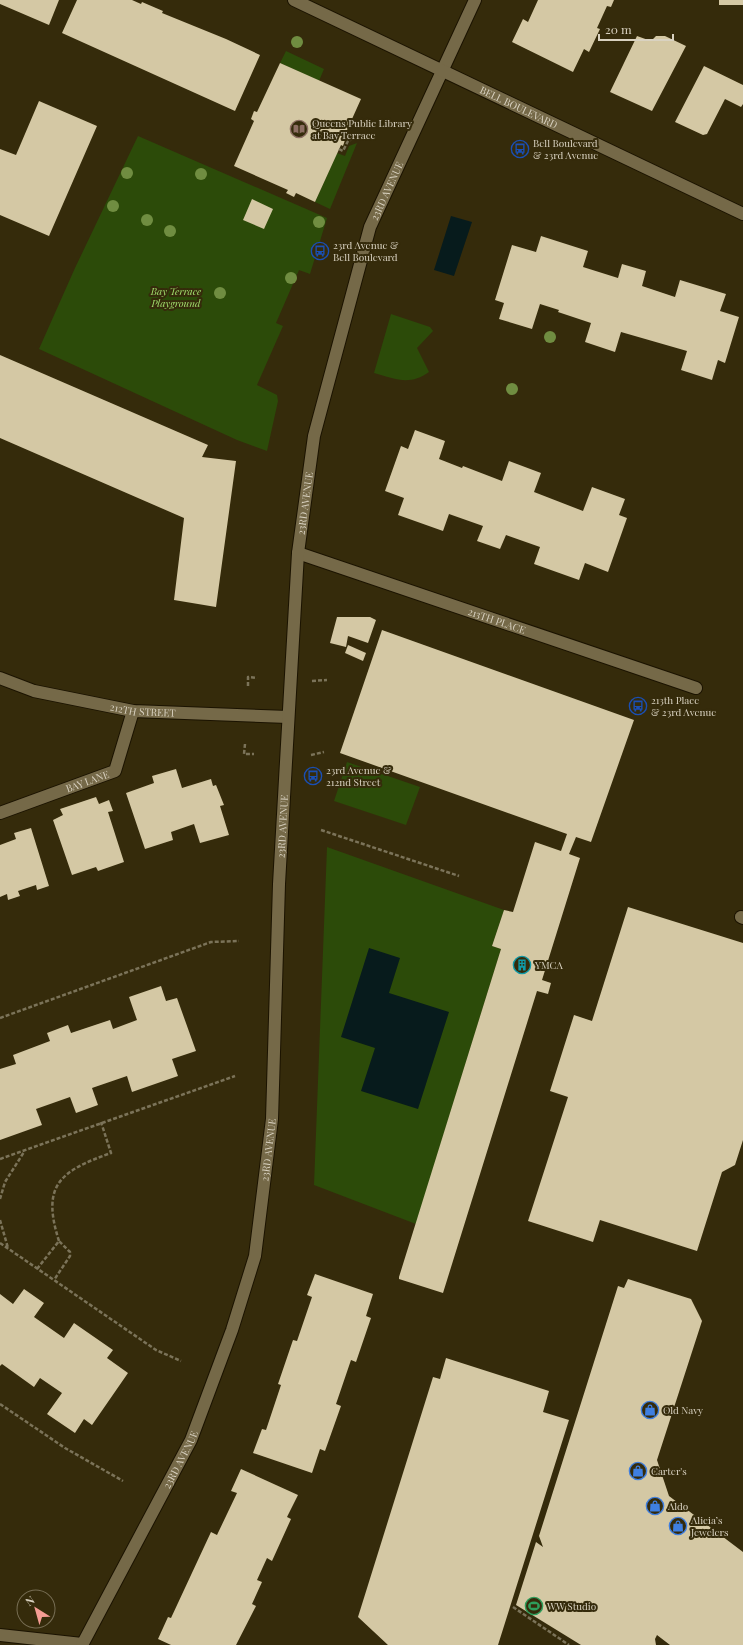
<svg xmlns="http://www.w3.org/2000/svg" width="743" height="1645" viewBox="0 0 743 1645" font-family="'Playfair Display',serif">
  <style>
    .green { fill: #2c4b09 }
    .water { fill: #071b1c }
    .building { fill: #d4c8a4 }
    .lines { fill: none; stroke-linecap: round; stroke-linejoin: round }
    .service-casing { stroke: #1b1300; stroke-width: 14 }
    .minor-casing { stroke: #1b1300; stroke-width: 14 }
    .tertiary-casing { stroke: #1b1300; stroke-width: 14 }
    .path { stroke: #7b7359; stroke-width: 2.5; stroke-dasharray: 4 2; stroke-linecap: butt }
    .service { stroke: #756948; stroke-width: 12 }
    .minor { stroke: #756948; stroke-width: 12 }
    .tertiary { stroke: #756948; stroke-width: 12 }
    .tree { fill: #708d41 }
    .labels { text-anchor: middle; dominant-baseline: central; stroke-width: 4; stroke-linejoin: round; paint-order: stroke }
    .street-label { font-size: 10px; fill: #d9d2c1; stroke: #352b0b }
    .poi-label { font-size: 10px; fill: #d9d2c1; stroke: #352b0b; text-anchor: start }
    .park-label { font-size: 10px; font-style: italic; fill: #a1de6d; stroke: #352b0b }
  </style>
  <rect width="100%" height="100%" fill="#352b0b"/>
  <path class="green" d="M286 51 324 69 319 81 280 63Z
    M138 136 327 218 310 274 299 270 276 323 283 326 257 385 277 395 278 401 267 451 237 440 39 349 75 268Z
    M357 143 330 209 315 202 337 153 345 156 349 146Z
    M391 314 430 327 433 331 417 348 429 372C410 386 395 379 374 373Z
    M347 762 420 787 406 825 334 801Z
    M327 847 504 910 492 946 501 949 416 1224 314 1185Z"/>
  <path class="water" d="M451 216 472 222 454 276 434 270Z
    M369 948 400 958 389 993 449 1012 418 1109 361 1091 375 1048 341 1037Z"/>
  <path class="building" d="M0 0H59L49 25 0 4Z
    M77 0H132L141 4 142 2 163 11 162 13 226 39 260 55 235 111 62 33Z
    M538 0H614L611 7 607 6 597 28 600 29 589 52 584 49 573 72 512 42 523 19 528 22Z
    M719 0H743V5H719Z
    M637 36 651 41 656 36H665L686 46 652 111 610 92Z
    M280 63 361 99 343 139 345 140 343 146 341 145 315 202 296 193 294 197 286 193 288 190 234 166 254 121 251 119 254 111 257 112Z
    M704 66 743 85V104L741 107 725 99 707 134 703 135 675 122Z
    M39 101 97 126 49 236 0 215V149L16 155Z
    M252 199 273 209 264 229 243 220Z
    M541 236 588 251 583 267 618 278 622 264 646 271 642 286 675 297 680 280 726 294 720 311 739 317 725 363 718 360 712 380 681 370 687 351 621 332 615 352 585 342 591 323 558 312 559 310 540 304 532 329 499 319 504 303 495 300 512 245 536 252Z
    M0 355 208 445 202 457 236 461 216 607 174 600 184 518 0 438Z
    M415 430 445 441 439 459 462 468 463 466 502 481 509 461 541 473 534 492 583 511 592 487 625 499 619 515 627 518 608 572 585 563 579 580 534 564 540 547 506 535 500 549 477 541 483 526 449 514 443 531 398 515 404 498 385 491 401 446 408 449Z
    M337 617H370L376 620 368 643 348 636 346 647 330 643Z
    M382 630 634 720 591 842 576 837 569 854 580 858 542 980 551 983 548 994 537 991 443 1293 399 1279V1277L501 949 492 946 504 910 513 912 535 842 561 851 567 834 340 753Z
    M348 645 366 653 363 661 345 653Z
    M176 769 182 788 211 779 213 786 216 785 224 805 220 806 229 835 200 843 194 824 171 832 173 840 145 849 126 793 154 783 152 776Z
    M96 797 99 804 109 800 113 811 108 812 124 862 98 871 96 867 72 875 53 820 63 815 60 809Z
    M31 828 49 886 37 890 36 885 18 891 20 896 8 900 7 894 0 897V845L16 839 14 833Z
    M628 907 743 943V1140L735 1165 722 1172 697 1251 600 1220 593 1242 528 1221 568 1097 550 1091 574 1015 592 1021Z
    M161 986 166 1001 177 998 196 1051 172 1059 178 1076 132 1092 127 1076 92 1088 98 1105 76 1113 70 1097 36 1109 42 1125 0 1140V1069L16 1064 13 1055 50 1041 47 1033 68 1025 71 1033 110 1020 113 1029 137 1020 129 997Z
    M315 1274 373 1294 366 1316 371 1318 356 1362 351 1360 336 1404 341 1406 325 1451 320 1449 312 1473 253 1453 262 1429 266 1430 281 1385 278 1384 293 1340 297 1341 312 1297 307 1295Z
    M628 1279 691 1299 702 1321 657 1460 669 1496 743 1552V1645H670L657 1635 655 1639 656 1645H581L516 1605 536 1542 543 1547 539 1536 618 1286 624 1288Z
    M24 1289 44 1303 34 1317 64 1338 74 1323 113 1350 107 1358 128 1373 92 1425 84 1419 75 1433 47 1414 62 1393 40 1378 34 1387 2 1364 0 1366V1294L13 1304Z
    M446 1358 549 1391 543 1412 569 1420 498 1645H388L358 1617 433 1377 440 1379Z
    M241 1469 298 1495 287 1517 291 1519 272 1561 267 1558 257 1580 262 1582 252 1604 256 1606 236 1645H171L158 1639 168 1617 171 1618 211 1532 217 1535 237 1493 231 1491Z"/>
  <g class="lines">
    <defs>
      <path id="service" d="M741 917 743 918"/>
      <g id="minor">
        <path id="s1" d="M298 553 696 688"/>
        <path id="s2" d="M0 678 34 691 133 711 288 717"/>
        <path id="s3" d="M0 813 115 771 133 711"/>
        <path d="M0 1635 82 1644"/>
        <path id="s4" d="M82 1645 191 1440 232 1330 255 1256 272 1119 279 884 298 553 314 436 370 227 475 0"/>
      </g>
      <g id="tertiary">
        <path id="s5" d="M294 0 743 214"/>
      </g>
    </defs>
    <use href="#service" class="service-casing"/>
    <use href="#minor" class="minor-casing"/>
    <use href="#tertiary" class="tertiary-casing"/>
    <path class="path" d="M339 149 343 151 348 141 359 137
      M312 681 327 680
      M248 686V677L257 678
      M245 744 244 754H254
      M311 755 324 752
      M321 830 459 876
      M0 1018 211 942 239 941
      M0 1159 235 1076
      M0 1199 5 1182 24 1152
      M0 1220 8 1248
      M59 1241C41 1185 60 1171 111 1153L101 1122
      M0 1243 156 1350 181 1361
      M37 1269 59 1241 70 1252V1256L54 1280
      M0 1404 65 1448 123 1481
      M513 1607 569 1645"/>
    <use href="#service" class="service"/>
    <use href="#minor" class="minor"/>
    <use href="#tertiary" class="tertiary"/>
  </g>
  <g class="tree">
    <circle cx="297" cy="42" r="6"/>
    <circle cx="127" cy="173" r="6"/>
    <circle cx="201" cy="174" r="6"/>
    <circle cx="113" cy="206" r="6"/>
    <circle cx="147" cy="220" r="6"/>
    <circle cx="319" cy="222" r="6"/>
    <circle cx="170" cy="231" r="6"/>
    <circle cx="291" cy="278" r="6"/>
    <circle cx="220" cy="293" r="6"/>
    <circle cx="550" cy="337" r="6"/>
    <circle cx="512" cy="389" r="6"/>
  </g>
  <defs>
    <symbol id="library-ring" viewBox="-11 -11 22 22"><circle r="9.5" fill="#352b0b" stroke="#8d6e63" stroke-width="1.5"/><path d="M-6-4Q-3-5.5-.7-3.5V5Q-3 3-6 4ZM6-4Q3-5.5 .7-3.5V5Q3 3 6 4Z" fill="#8d6e63"/></symbol>
    <symbol id="bus-ring" viewBox="-11 -11 22 22"><circle r="9.5" fill="#352b0b" stroke="#1a4fb4" stroke-width="1.5"/><path d="M-5-6H5V4H4V6H2V4H-2V6H-4V4H-5ZM-3.5-4V0h7V-4ZM-3.5 1.2v1.5H-2V1.2ZM2 1.2v1.5H3.5V1.2Z" fill="#1a4fb4"/></symbol>
    <symbol id="building-ring" viewBox="-11 -11 22 22"><circle r="9.5" fill="#352b0b" stroke="#0f9aa8" stroke-width="1.5"/><path d="M-4-6H4V6H1V3H-1V6H-4ZM-2.5-4.3h1.7v1.8h-1.7ZM.8-4.3h1.7v1.8H.8ZM-2.5-1h1.7V.8h-1.7ZM.8-1h1.7V.8H.8Z" fill="#0f9aa8"/></symbol>
    <symbol id="shop-ring" viewBox="-11 -11 22 22"><circle r="9.5" fill="#352b0b" stroke="#3f7fe0" stroke-width="1.5"/><path d="M-5-2.5h2.3a2.7 3.5 0 0 1 5.4 0H5L5.5 6h-11ZM-1.5-2.5h3a1.5 2.3 0 0 0-3 0Z" fill="#3f7fe0"/></symbol>
    <symbol id="stadium-ring" viewBox="-11 -11 22 22"><circle r="9.5" fill="#352b0b" stroke="#2e9e5b" stroke-width="1.5"/><path d="M0-5a6.5 5 0 1 0 0 10a6.5 5 0 1 0 0-10ZM-3.5-1.8h7v3.6h-7Z" fill="#2e9e5b"/></symbol>
  </defs>
  <g fill-rule="evenodd">
    <use href="#library-ring" x="289" y="119" width="20" height="20"/>
    <use href="#bus-ring" x="510" y="139" width="20" height="20"/>
    <use href="#bus-ring" x="310" y="241" width="20" height="20"/>
    <use href="#bus-ring" x="628" y="696" width="20" height="20"/>
    <use href="#bus-ring" x="303" y="766" width="20" height="20"/>
    <use href="#building-ring" x="512" y="955" width="20" height="20"/>
    <use href="#shop-ring" x="640" y="1400" width="20" height="20"/>
    <use href="#shop-ring" x="628" y="1461" width="20" height="20"/>
    <use href="#shop-ring" x="645" y="1496" width="20" height="20"/>
    <use href="#shop-ring" x="668" y="1516" width="20" height="20"/>
    <use href="#stadium-ring" x="524" y="1596" width="20" height="20"/>
  </g>
  <g class="labels">
    <g class="street-label">
      <text stroke="none"><textPath href="#s5" startOffset="249">BELL BOULEVARD</textPath></text>
      <text stroke="none"><textPath href="#s4" startOffset="1506">23RD AVENUE</textPath></text>
      <text stroke="none"><textPath href="#s4" startOffset="1182">23RD AVENUE</textPath></text>
      <text stroke="none"><textPath href="#s1" startOffset="210">213TH PLACE</textPath></text>
      <text stroke="none"><textPath href="#s2" startOffset="147">212TH STREET</textPath></text>
      <text stroke="none"><textPath href="#s3" startOffset="93">BAY LANE</textPath></text>
      <text stroke="none"><textPath href="#s4" startOffset="858">23RD AVENUE</textPath></text>
      <text stroke="none"><textPath href="#s4" startOffset="534">23RD AVENUE</textPath></text>
      <text stroke="none"><textPath href="#s4" startOffset="210">23RD AVENUE</textPath></text>
    </g>
    <g class="poi-label">
      <text x="312" y="123">Queens Public Library<tspan x="312" dy="12">at Bay Terrace</tspan></text>
      <text x="533" y="143">Bell Boulevard<tspan x="533" dy="12">&amp; 23rd Avenue</tspan></text>
      <text x="333" y="245">23rd Avenue &amp;<tspan x="333" dy="12">Bell Boulevard</tspan></text>
      <text x="651" y="700">213th Place<tspan x="651" dy="12">&amp; 23rd Avenue</tspan></text>
      <text x="326" y="770">23rd Avenue &amp;<tspan x="326" dy="12">212nd Street</tspan></text>
      <text x="535" y="965">YMCA</text>
      <text x="663" y="1410">Old Navy</text>
      <text x="651" y="1471">Carter's</text>
      <text x="668" y="1506">Aldo</text>
      <text x="691" y="1520">Alicia’s<tspan x="691" dy="12">Jewelers</tspan></text>
      <text x="547" y="1606">WW Studio</text>
    </g>
    <g class="park-label">
      <text x="176" y="291">Bay Terrace<tspan x="176" dy="12">Playground</tspan></text>
    </g>
  </g>
  <g transform="translate(36 1609) rotate(323)"><circle r="19" fill="#352b0b" stroke="#776e54"/>
  <path d="M0-3L7 15L0 10L-7 15Z" fill="#f59c94"/>
  <text y="-6" font-size="11" font-weight="bold" text-anchor="middle" fill="#d9d2c1">N</text>
  </g>
  <path d="M599 34v6h74v-6" fill="none" stroke="#d9d2c1" stroke-width="2"/>
  <text x="605" y="34" font-size="12" fill="#d9d2c1" stroke="#352b0b" stroke-width="3" paint-order="stroke">20 m</text>
</svg>
